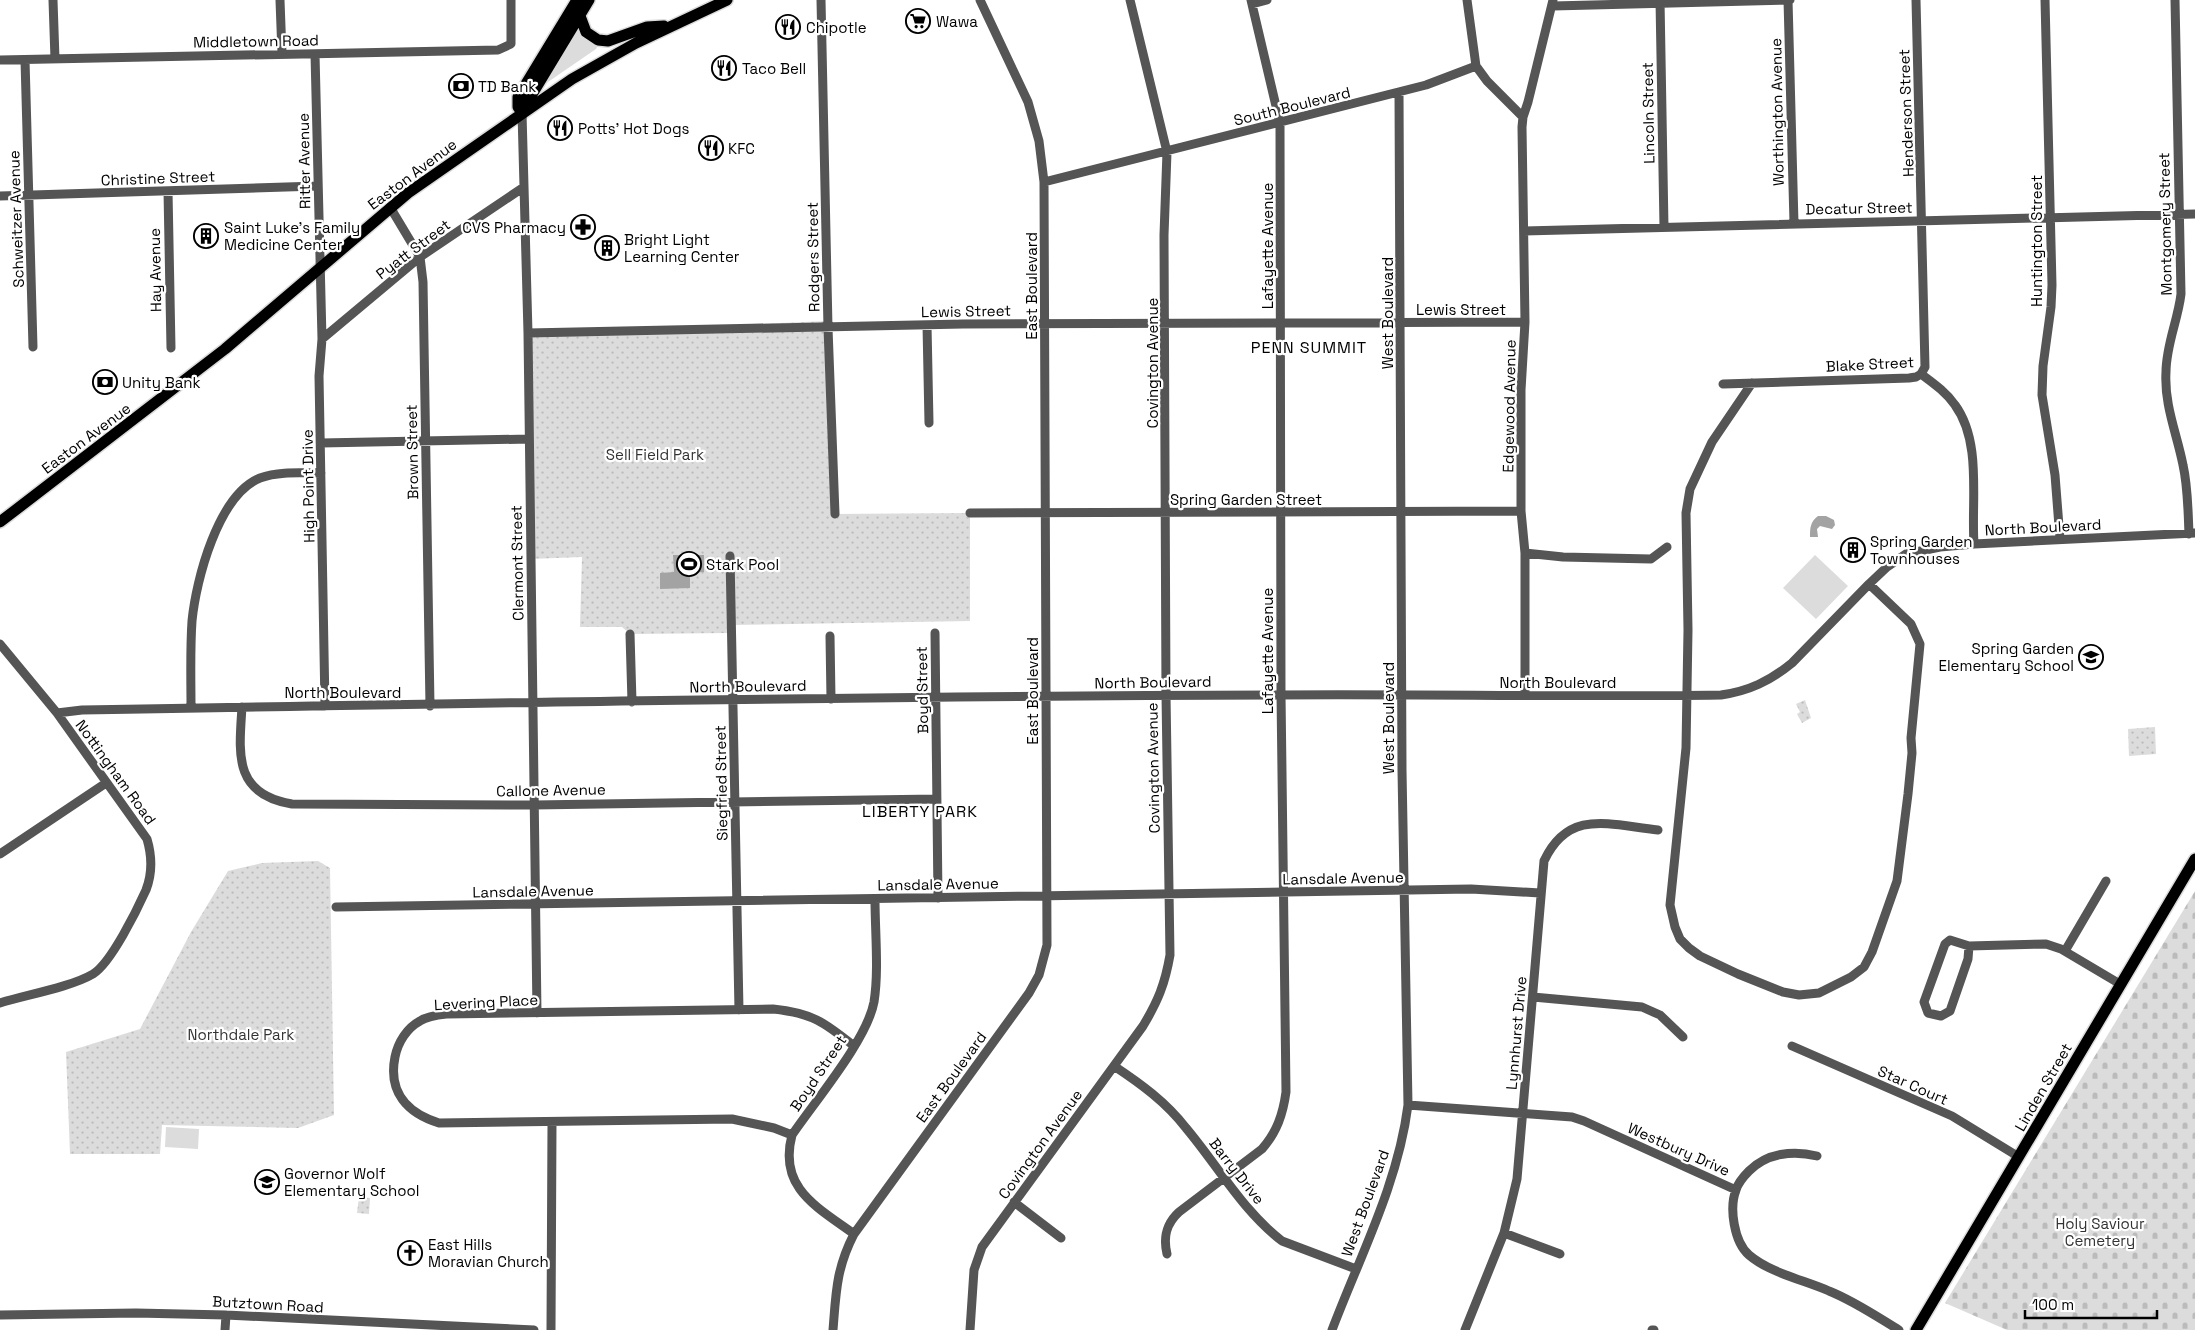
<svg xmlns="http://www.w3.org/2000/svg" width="2195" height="1330" viewBox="0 0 2195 1330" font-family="'Space Grotesk',sans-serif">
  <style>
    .grass { fill: #dcdcdc }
    .cemetery { fill: url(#cemetery-stones) }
    .park { fill: url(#park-dots) }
    .water { fill: #a3a3a3 }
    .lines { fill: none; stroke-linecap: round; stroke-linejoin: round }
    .major-casing { stroke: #dbdbdb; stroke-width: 14 }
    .minor { stroke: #555; stroke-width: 9 }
    .major { stroke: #000; stroke-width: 11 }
    .labels { text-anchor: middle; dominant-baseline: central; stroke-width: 4.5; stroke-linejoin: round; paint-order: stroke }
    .poi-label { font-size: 15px; fill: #000; stroke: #fff; text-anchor: start }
    .street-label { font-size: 15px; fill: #000; stroke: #fff }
    .park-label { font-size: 15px; fill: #333; stroke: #fff }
    .neighbourhood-label { font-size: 16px; letter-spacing: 1px; fill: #000; stroke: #fff }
  </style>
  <defs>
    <pattern id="cemetery-stones" width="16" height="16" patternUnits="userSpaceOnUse" patternTransform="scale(1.25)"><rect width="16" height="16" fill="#dcdcdc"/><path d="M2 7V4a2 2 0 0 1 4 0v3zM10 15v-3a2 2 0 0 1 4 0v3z" fill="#bbb"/></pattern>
    <pattern id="park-dots" width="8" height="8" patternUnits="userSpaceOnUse" patternTransform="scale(1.25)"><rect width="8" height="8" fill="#dcdcdc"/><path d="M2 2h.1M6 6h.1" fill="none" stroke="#bbb" stroke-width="1.8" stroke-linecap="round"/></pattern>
  </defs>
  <rect width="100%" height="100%" fill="#fff"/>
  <path class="grass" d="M577 29 584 38 598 45 596 49 545 84 544 83Z
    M1815 555 1848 586 1816 619 1783 588Z
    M166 1127 199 1129 198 1149 165 1147Z"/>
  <path class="cemetery" d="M2195 891V1330H2007L1945 1303Z"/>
  <path class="park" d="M828 321 835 514 970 513V621L731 625 730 633 630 634 622 627H580L582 557 530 559 528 333Z
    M1805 700 1811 718 1802 723 1797 714 1800 712 1796 704Z
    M2155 727 2156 754 2129 756 2128 729Z
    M318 861 330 868 334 1115 298 1128 162 1125 160 1154H70L66 1052 140 1029 191 932 228 871 262 863Z
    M359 1197 370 1198 369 1214 357 1213Z"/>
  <path class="water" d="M1818 516H1826L1834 520 1835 525 1832 529 1820 526 1817 529 1818 537H1810C1810 528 1810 522 1818 516Z
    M673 555H704V572L690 573V588L660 589V573L674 572Z"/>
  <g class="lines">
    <defs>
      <path id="major" d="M580 16 586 32 598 40 608 41 647 27 664 26
        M522 111 589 0
        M522 113 518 107V97L577 0
        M0 522 225 349 408 193 572 79 636 43 727 0
        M1916 1330 2195 859"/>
    </defs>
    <use href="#major" class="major-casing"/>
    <path class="minor" d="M53 0 55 59
      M280 0 282 54
      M821 0 828 328 835 514
      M1467 0 1476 66 1487 81 1523 117
      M1660 0 1664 227
      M1788 0 1794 223
      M1916 0 1925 367 1921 374
      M2045 0 2052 285 2051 307 2043 366 2042 395 2055 475 2060 539
      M2175 0 2181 294C2178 320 2166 345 2166 372 2164 405 2177 434 2183 465 2188 487 2188 511 2189 534
      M1252 4 1267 0
      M1553 6 1790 0
      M315 54 322 339 319 376 325 706
      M0 60 498 50 511 44V0
      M25 60 33 347
      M522 113 528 333 537 1013
      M1044 182 1426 85 1476 66
      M168 191 171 348
      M0 196 318 186
      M390 207 420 257 423 282 430 706
      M1524 231 2195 214
      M927 325 929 423
      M528 333 963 324 1525 322
      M322 339 420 257 524 187
      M1921 374C1933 383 1946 392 1955 405 1982 442 1971 500 1974 544
      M1752 383 1712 442 1690 489 1686 513 1688 630 1686 748 1670 905 1675 927 1680 939 1689 948 1700 956 1738 974 1783 992 1799 995 1819 993 1851 977 1864 967 1872 952 1897 881 1908 794 1912 753 1911 738 1920 644 1911 624 1869 584
      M1723 384 1909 378 1916 377 1921 374
      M321 443 529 439
      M970 513 1521 511
      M1525 553 1563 557 1651 559 1667 547
      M730 556 739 1010
      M935 633 938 898
      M630 634 632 702
      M830 636 831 699
      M0 644 57 713 147 839C152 856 153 872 146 890 137 910 111 963 93 974 71 987 26 995 0 1003
      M1525 695V553L1521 511V390L1525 322 1522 127 1523 117 1528 102 1553 0
      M242 707C239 754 233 794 292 804L534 805 937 799
      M191 708C191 679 190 650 192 621 196 580 218 495 260 478 279 471 301 473 321 473
      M57 713 82 710C480 703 878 696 1276 695 1424 694 1573 697 1721 695 1749 691 1770 681 1792 663L1869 584 1887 567 1906 554 1940 547 1974 544 2195 533
      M0 854 106 783
      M336 907 1471 889 1540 893
      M1969 946 1968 959 1950 1011 1941 1016 1928 1013 1924 1002 1945 944 1950 940 1969 946 2046 944 2061 949 2120 984
      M2065 951 2106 881
      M1533 997 1642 1007 1660 1015 1683 1037
      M1792 1046 1952 1116 2019 1157
      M1114 1066C1141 1084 1166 1102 1186 1128 1218 1166 1242 1210 1282 1241L1356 1269
      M1408 1105 1572 1117 1584 1121 1736 1190
      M792 1135 774 1128 732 1119 439 1123C407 1113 388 1092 395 1057 398 1042 407 1028 420 1021 428 1016 438 1015 447 1014L773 1009C812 1013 824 1022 854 1046
      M1817 1156C1793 1150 1767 1153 1749 1171 1744 1176 1738 1183 1736 1190 1729 1208 1734 1242 1749 1255 1770 1273 1804 1280 1829 1291 1854 1301 1876 1316 1899 1330
      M1014 1202 1061 1238
      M1504 1233 1560 1254
      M854 1234C817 1207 778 1188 792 1135 815 1101 867 1040 874 1002 879 971 875 932 875 899
      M1167 1254C1163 1237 1166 1224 1179 1212L1262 1149C1277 1132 1283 1114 1286 1092L1281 694 1280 123 1251 0
      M0 1315 136 1313 226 1315 534 1330
      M225 1330 226 1315
      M551 1330 552 1123
      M833 1330C836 1293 836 1269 854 1234L1029 993 1039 975 1047 945 1044 182 1039 141 1028 102 980 0
      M970 1330 974 1270 982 1247 1143 1026C1158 1001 1165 984 1170 955L1166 695 1164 235 1167 152 1130 0
      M1332 1330C1360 1256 1398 1184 1408 1105L1402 770 1399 92
      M1465 1330 1504 1233 1517 1179 1544 861C1569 808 1610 825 1658 830
      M1652 1330H1654"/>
    <use href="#major" class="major"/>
  </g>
  <defs>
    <symbol id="supermarket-ring" viewBox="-11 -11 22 22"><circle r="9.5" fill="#fff" stroke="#000" stroke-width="1.5"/><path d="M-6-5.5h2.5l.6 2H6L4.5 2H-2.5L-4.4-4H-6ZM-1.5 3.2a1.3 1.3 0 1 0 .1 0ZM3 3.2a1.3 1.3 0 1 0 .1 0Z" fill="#000"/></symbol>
    <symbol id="restaurant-ring" viewBox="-11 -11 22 22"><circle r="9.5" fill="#fff" stroke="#000" stroke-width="1.5"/><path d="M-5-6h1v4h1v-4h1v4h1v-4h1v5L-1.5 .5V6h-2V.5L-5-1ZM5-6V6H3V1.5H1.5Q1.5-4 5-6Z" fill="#000"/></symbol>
    <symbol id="bank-ring" viewBox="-11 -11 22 22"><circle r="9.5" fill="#fff" stroke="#000" stroke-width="1.5"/><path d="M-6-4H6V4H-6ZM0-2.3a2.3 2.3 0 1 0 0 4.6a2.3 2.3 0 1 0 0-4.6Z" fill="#000"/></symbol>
    <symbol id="pharmacy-ring" viewBox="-11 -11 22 22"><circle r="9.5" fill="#fff" stroke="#000" stroke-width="1.5"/><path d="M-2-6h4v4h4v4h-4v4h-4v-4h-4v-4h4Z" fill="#000"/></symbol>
    <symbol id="building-ring" viewBox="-11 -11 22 22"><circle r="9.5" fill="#fff" stroke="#000" stroke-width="1.5"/><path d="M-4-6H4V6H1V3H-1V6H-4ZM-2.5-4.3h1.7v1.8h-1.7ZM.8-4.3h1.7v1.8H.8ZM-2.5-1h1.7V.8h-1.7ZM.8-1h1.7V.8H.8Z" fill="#000"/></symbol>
    <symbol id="stadium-ring" viewBox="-11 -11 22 22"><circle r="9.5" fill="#fff" stroke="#000" stroke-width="1.5"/><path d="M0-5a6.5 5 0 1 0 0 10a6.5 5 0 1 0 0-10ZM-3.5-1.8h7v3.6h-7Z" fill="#000"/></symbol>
    <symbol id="school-ring" viewBox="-11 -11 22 22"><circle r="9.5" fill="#fff" stroke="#000" stroke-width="1.5"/><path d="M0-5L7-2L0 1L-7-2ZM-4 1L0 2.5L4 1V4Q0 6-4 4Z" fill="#000"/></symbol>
    <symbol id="church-ring" viewBox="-11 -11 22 22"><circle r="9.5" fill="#fff" stroke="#000" stroke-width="1.5"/><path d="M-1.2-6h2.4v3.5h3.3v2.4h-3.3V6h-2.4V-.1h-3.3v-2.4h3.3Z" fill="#000"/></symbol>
  </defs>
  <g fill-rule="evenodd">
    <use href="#supermarket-ring" x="904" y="7" width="28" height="28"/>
    <use href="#restaurant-ring" x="774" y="13" width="28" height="28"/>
    <use href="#restaurant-ring" x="710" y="54" width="28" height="28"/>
    <use href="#bank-ring" x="447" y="72" width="28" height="28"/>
    <use href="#restaurant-ring" x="546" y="114" width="28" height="28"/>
    <use href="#restaurant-ring" x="697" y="134" width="28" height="28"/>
    <use href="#pharmacy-ring" x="569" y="213" width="28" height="28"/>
    <use href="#building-ring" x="192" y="222" width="28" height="28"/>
    <use href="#building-ring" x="593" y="234" width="28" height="28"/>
    <use href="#bank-ring" x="91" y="368" width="28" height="28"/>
    <use href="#building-ring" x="1839" y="536" width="28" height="28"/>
    <use href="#stadium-ring" x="675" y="550" width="28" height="28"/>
    <use href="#school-ring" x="2077" y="643" width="28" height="28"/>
    <use href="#school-ring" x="253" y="1168" width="28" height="28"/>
    <use href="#church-ring" x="396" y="1239" width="28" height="28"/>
  </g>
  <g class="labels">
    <g class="poi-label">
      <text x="936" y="21">Wawa</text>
      <text x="806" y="27">Chipotle</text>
      <text x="742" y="68">Taco Bell</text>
      <text x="478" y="86">TD Bank</text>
      <text x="578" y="128">Potts' Hot Dogs</text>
      <text x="728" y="148">KFC</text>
      <text x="224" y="227">Saint Luke's Family<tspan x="224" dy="17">Medicine Center</tspan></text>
      <text x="566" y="227" text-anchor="end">CVS Pharmacy</text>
      <text x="624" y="239">Bright Light<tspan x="624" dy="17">Learning Center</tspan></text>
      <text x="122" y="382">Unity Bank</text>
      <text x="1870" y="541">Spring Garden<tspan x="1870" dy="17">Townhouses</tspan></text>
      <text x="706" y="564">Stark Pool</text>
      <text x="2074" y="648" text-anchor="end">Spring Garden<tspan x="2074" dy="17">Elementary School</tspan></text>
      <text x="284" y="1173">Governor Wolf<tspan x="284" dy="17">Elementary School</tspan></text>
      <text x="428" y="1244">East Hills<tspan x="428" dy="17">Moravian Church</tspan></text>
    </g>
    <g class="street-label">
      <text transform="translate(256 41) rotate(-1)">Middletown Road</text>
      <text transform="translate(1292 106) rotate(-14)">South Boulevard</text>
      <text transform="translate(1777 112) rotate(-91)">Worthington Avenue</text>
      <text transform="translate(1648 113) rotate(-91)">Lincoln Street</text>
      <text transform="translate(1906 113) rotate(-92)">Henderson Street</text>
      <text transform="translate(304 161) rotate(-91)">Ritter Avenue</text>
      <text transform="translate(412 174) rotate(-37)">Easton Avenue</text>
      <text transform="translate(158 178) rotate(-2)">Christine Street</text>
      <text transform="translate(1859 208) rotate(-1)">Decatur Street</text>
      <text transform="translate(16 219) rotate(-92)">Schweitzer Avenue</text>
      <text transform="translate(2165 224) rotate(-91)">Montgomery Street</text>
      <text transform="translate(2036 241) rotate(-90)">Huntington Street</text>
      <text transform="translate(1267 246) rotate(-90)">Lafayette Avenue</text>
      <text transform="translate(413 249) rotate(-37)">Pyatt Street</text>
      <text transform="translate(813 257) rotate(-91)">Rodgers Street</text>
      <text transform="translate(155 270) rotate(-91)">Hay Avenue</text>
      <text transform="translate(1031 286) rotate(-90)">East Boulevard</text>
      <text x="1461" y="309">Lewis Street</text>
      <text transform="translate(966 311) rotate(-1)">Lewis Street</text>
      <text transform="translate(1387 313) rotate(-90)">West Boulevard</text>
      <text transform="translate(1152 363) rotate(-90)">Covington Avenue</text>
      <text transform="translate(1870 364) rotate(-3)">Blake Street</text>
      <text transform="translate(1509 406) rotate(-89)">Edgewood Avenue</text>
      <text transform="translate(86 438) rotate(-37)">Easton Avenue</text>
      <text transform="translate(412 452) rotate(-91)">Brown Street</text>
      <text transform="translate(308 486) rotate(-91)">High Point Drive</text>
      <text x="1246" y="499">Spring Garden Street</text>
      <text transform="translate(2043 527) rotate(-3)">North Boulevard</text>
      <text transform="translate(517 563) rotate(-91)">Clermont Street</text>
      <text transform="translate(1267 651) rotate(-90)">Lafayette Avenue</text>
      <text transform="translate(1153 682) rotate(-1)">North Boulevard</text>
      <text x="1558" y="682">North Boulevard</text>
      <text transform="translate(748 686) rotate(-1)">North Boulevard</text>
      <text transform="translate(922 690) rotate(-91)">Boyd Street</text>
      <text transform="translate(1032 691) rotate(-90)">East Boulevard</text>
      <text x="343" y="692">North Boulevard</text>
      <text transform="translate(1388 718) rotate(-90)">West Boulevard</text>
      <text transform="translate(1153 768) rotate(-91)">Covington Avenue</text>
      <text transform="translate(116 772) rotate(54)">Nottingham Road</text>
      <text transform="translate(721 783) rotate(-91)">Siegfried Street</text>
      <text transform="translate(551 790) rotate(-1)">Callone Avenue</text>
      <text transform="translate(1343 878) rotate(-1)">Lansdale Avenue</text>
      <text transform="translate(938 884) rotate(-1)">Lansdale Avenue</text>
      <text transform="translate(533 891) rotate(-1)">Lansdale Avenue</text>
      <text transform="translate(486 1002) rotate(-3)">Levering Place</text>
      <text transform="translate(1516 1033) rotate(-85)">Lynnhurst Drive</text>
      <text transform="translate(818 1073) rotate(-56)">Boyd Street</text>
      <text transform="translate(951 1077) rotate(-54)">East Boulevard</text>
      <text transform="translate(1913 1085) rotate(24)">Star Court</text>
      <text transform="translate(2043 1087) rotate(-60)">Linden Street</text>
      <text transform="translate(1040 1144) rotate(-54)">Covington Avenue</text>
      <text transform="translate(1679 1149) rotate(24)">Westbury Drive</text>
      <text transform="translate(1237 1171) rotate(52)">Barry Drive</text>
      <text transform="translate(1365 1203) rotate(-70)">West Boulevard</text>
      <text transform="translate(268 1304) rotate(3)">Butztown Road</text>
    </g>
    <g class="park-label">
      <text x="655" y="454">Sell Field Park</text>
      <text x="241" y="1034">Northdale Park</text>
      <text x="2100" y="1223">Holy Saviour<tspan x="2100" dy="17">Cemetery</tspan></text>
    </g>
    <g class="neighbourhood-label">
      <text x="1309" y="347">PENN SUMMIT</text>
      <text x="920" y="811">LIBERTY PARK</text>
    </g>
  </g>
  <path d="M2025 1310v8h132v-8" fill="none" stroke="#000000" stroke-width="2.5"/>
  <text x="2032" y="1310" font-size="15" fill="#000000" stroke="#ffffff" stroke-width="4" paint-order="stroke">100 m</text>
</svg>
